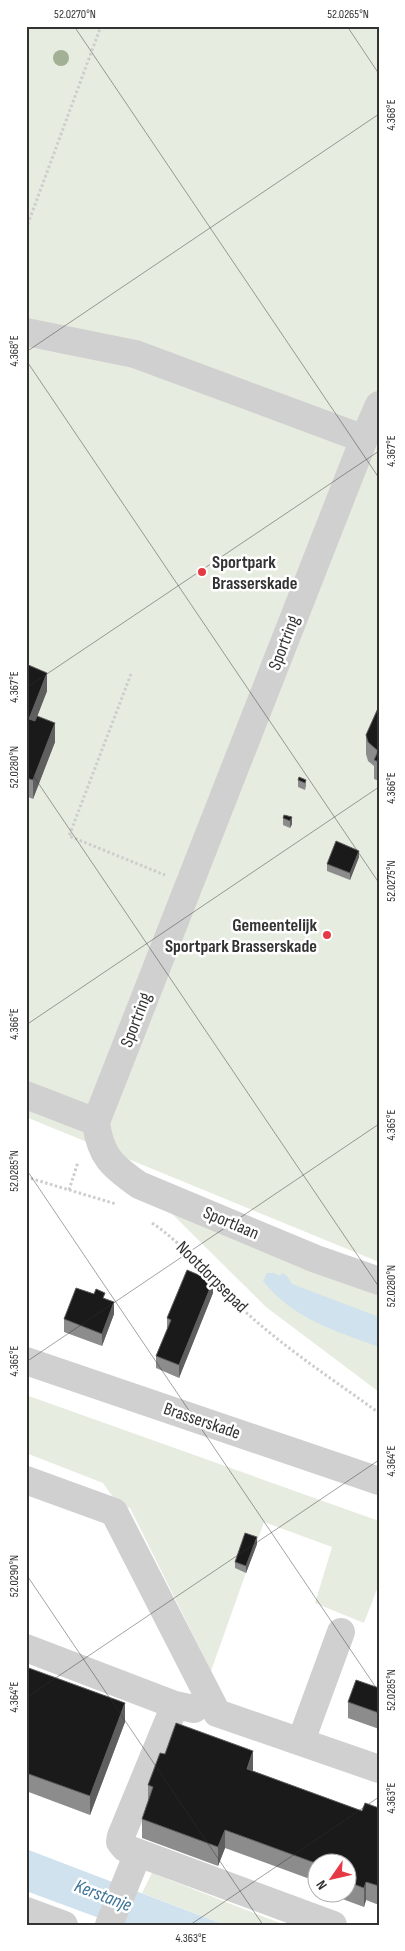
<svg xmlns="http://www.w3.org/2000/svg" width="405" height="1951" viewBox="0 0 405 1951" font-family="'Sofia Sans Condensed',sans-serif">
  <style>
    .green { fill: #e6ecdf }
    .water { fill: #cfe2ee }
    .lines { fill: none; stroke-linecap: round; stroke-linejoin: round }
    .path { stroke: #cdcdcd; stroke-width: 3; stroke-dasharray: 2.5 2.5; stroke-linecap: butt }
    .minor { stroke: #d0d0d0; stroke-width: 28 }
    .tree { fill: #a2b095 }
    .wall { fill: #8c8c8c }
    .shaded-wall { fill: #5f5f5f }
    .building { fill: #1a1a1a; stroke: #5f5f5f }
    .ticks { fill: none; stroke: #333; stroke-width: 1; stroke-opacity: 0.45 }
    .poi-dot { fill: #e63946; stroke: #fff; stroke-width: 2 }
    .labels { text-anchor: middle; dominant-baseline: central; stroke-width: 5; stroke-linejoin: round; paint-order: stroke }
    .poi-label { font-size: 18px; font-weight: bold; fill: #333; stroke: #fff; text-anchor: start }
    .street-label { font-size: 18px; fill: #333; stroke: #fff }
    .water-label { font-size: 19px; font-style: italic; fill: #3f7597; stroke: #fff }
    .neatline { fill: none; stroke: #333; stroke-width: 2 }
    .ticks-label { font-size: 12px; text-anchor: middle; fill: #333 }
  </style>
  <rect width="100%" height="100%" fill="#fff"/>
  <path class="green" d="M26 26H379V1262L26 1117Z
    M159 1201 270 1253 379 1295V1392L266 1307Z
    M26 1395 379 1521V1584L364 1623 315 1603 332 1547 264 1522 211 1671 130 1508 117 1503 103 1483 26 1453Z
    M152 1873 285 1925H225L142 1893Z"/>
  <path class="water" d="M267 1273H274L280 1276 282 1273 287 1276 292 1284 379 1317V1347C336 1331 293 1319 263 1281Z
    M26 1849 225 1925H118L26 1891Z"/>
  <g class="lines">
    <path class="path" d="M26 229 101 26
      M131 674 69 836 165 875
      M26 1177 116 1204
      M69 1190 78 1162
      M152 1223C185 1245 209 1277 237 1304 280 1345 331 1378 379 1413"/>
    <path class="minor" d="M26 332 135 354 364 439
      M379 405 364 439 96 1122C100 1156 112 1166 139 1185L316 1259 379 1281
      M26 1095 96 1122
      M26 1361 379 1481
      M26 1480 114 1512 217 1713 379 1769
      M26 1648 175 1705 194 1709
      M175 1705 121 1836 120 1842 125 1848 333 1925
      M301 1741 341 1632
      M26 1911 64 1925
      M109 1925 138 1853"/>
  </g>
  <circle class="tree" cx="61" cy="58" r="8"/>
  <path class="wall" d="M26 664 47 691 37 716 55 742 33 799 26 796Z
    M379 706V781L374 779V766L368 761 366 754V735Z
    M298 780H306V786L305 790 298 787Z
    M292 817V824L290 828 283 825V818Z
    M359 857 350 880 327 871V864Z
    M213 1293 179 1378 156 1368V1356L167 1330V1318Z
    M105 1299 114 1314 102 1346 64 1332V1319Z
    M257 1544 246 1573 235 1568V1562Z
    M26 1667 125 1722 90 1815 26 1791Z
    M379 1688V1729L348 1718V1702Z
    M165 1754 253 1770V1771L362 1811 379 1808V1905L366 1900 364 1907 337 1897V1894H348V1864H318V1882L225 1848 218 1866 142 1838V1819L148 1801V1785Z"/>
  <path class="shaded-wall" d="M47 673V691L29 738V719Z
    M55 723V742L33 799V780Z
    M292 817V824L290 828V821Z
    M359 851V857L350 880V873Z
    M213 1281V1293L179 1378V1365Z
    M114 1302V1314L102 1346V1334Z
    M257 1537V1544L246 1573V1566Z
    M125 1703V1722L90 1815V1796Z
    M253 1751V1770L247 1788V1769Z
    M225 1830V1848L218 1866V1847Z
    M366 1882V1900L364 1907V1888Z"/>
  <path class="building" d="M26 664 47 673 29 719 35 721 37 716 55 723 33 780 26 778Z
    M379 706V762L374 760 378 751 368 742 366 735Z
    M299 777 306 780 305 783 298 780Z
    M284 815 292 817 290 821 283 818Z
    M336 841 359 851 350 873 327 864Z
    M187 1270 213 1281 179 1365 156 1356 171 1320 167 1318Z
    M76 1288 94 1294 96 1289 105 1293 103 1298 114 1302 102 1334 64 1319Z
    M245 1533 257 1537 246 1566 235 1562Z
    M26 1667 125 1703 90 1796 26 1773Z
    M356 1680 379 1688V1713L348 1702Z
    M176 1723 253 1751 247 1769 362 1811 365 1803 379 1808V1886L366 1882 364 1888 348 1882V1864H318L225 1830 218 1847 142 1819 153 1787 148 1785 160 1753 165 1754Z"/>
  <path class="ticks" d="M74 26 379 478M347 26 379 74M26 352 379 114M26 360 379 883M26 688 379 451M26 765 379 1287M26 1025 379 787M26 1169 379 1692M26 1362 379 1124M26 1574 263 1925M26 1698 379 1460M190 1925 379 1797"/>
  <g class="poi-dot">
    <circle cx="202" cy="572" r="5"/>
    <circle cx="327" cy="935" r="5"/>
  </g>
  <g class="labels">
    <g class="poi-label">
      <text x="212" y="562">Sportpark<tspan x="212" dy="21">Brasserskade</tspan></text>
      <text x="317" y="925" text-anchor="end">Gemeentelijk<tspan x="317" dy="21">Sportpark Brasserskade</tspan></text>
    </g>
    <g class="street-label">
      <text transform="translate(284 643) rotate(-69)">Sportring</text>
      <text transform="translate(136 1020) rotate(-69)">Sportring</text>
      <text transform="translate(231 1223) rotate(23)">Sportlaan</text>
      <text transform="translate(212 1277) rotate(45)">Nootdorpsepad</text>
      <text transform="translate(202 1421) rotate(19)">Brasserskade</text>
    </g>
    <g class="water-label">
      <text transform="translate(103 1896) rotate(21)">Kerstanje</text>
    </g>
  </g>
  <rect width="405" height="1951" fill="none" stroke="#ffffff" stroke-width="55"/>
  <g transform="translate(332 1878) rotate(236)"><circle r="24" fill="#ffffff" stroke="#adadad"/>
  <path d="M0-4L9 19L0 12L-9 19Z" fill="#e63946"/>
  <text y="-8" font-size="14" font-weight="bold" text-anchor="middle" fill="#333333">N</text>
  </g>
  <rect x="28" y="28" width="350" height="1896" class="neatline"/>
  <g class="ticks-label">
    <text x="75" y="18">52.0270°N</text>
    <text x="348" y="18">52.0265°N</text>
    <text transform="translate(391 115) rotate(-90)" y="4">4.368°E</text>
    <text transform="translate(14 351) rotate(-90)" y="4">4.368°E</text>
    <text transform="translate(391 451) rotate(-90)" y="4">4.367°E</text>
    <text transform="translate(14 687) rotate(-90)" y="4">4.367°E</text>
    <text transform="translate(14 767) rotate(-90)" y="4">52.0280°N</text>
    <text transform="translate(391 788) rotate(-90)" y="4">4.366°E</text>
    <text transform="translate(391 881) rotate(-90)" y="4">52.0275°N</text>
    <text transform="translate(14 1024) rotate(-90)" y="4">4.366°E</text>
    <text transform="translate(391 1125) rotate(-90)" y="4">4.365°E</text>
    <text transform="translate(14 1171) rotate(-90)" y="4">52.0285°N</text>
    <text transform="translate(391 1286) rotate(-90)" y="4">52.0280°N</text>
    <text transform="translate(14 1361) rotate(-90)" y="4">4.365°E</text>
    <text transform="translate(391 1461) rotate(-90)" y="4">4.364°E</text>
    <text transform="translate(14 1576) rotate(-90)" y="4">52.0290°N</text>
    <text transform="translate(391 1690) rotate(-90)" y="4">52.0285°N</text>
    <text transform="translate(14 1697) rotate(-90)" y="4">4.364°E</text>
    <text transform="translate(391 1798) rotate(-90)" y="4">4.363°E</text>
    <text x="191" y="1942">4.363°E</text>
  </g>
</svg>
